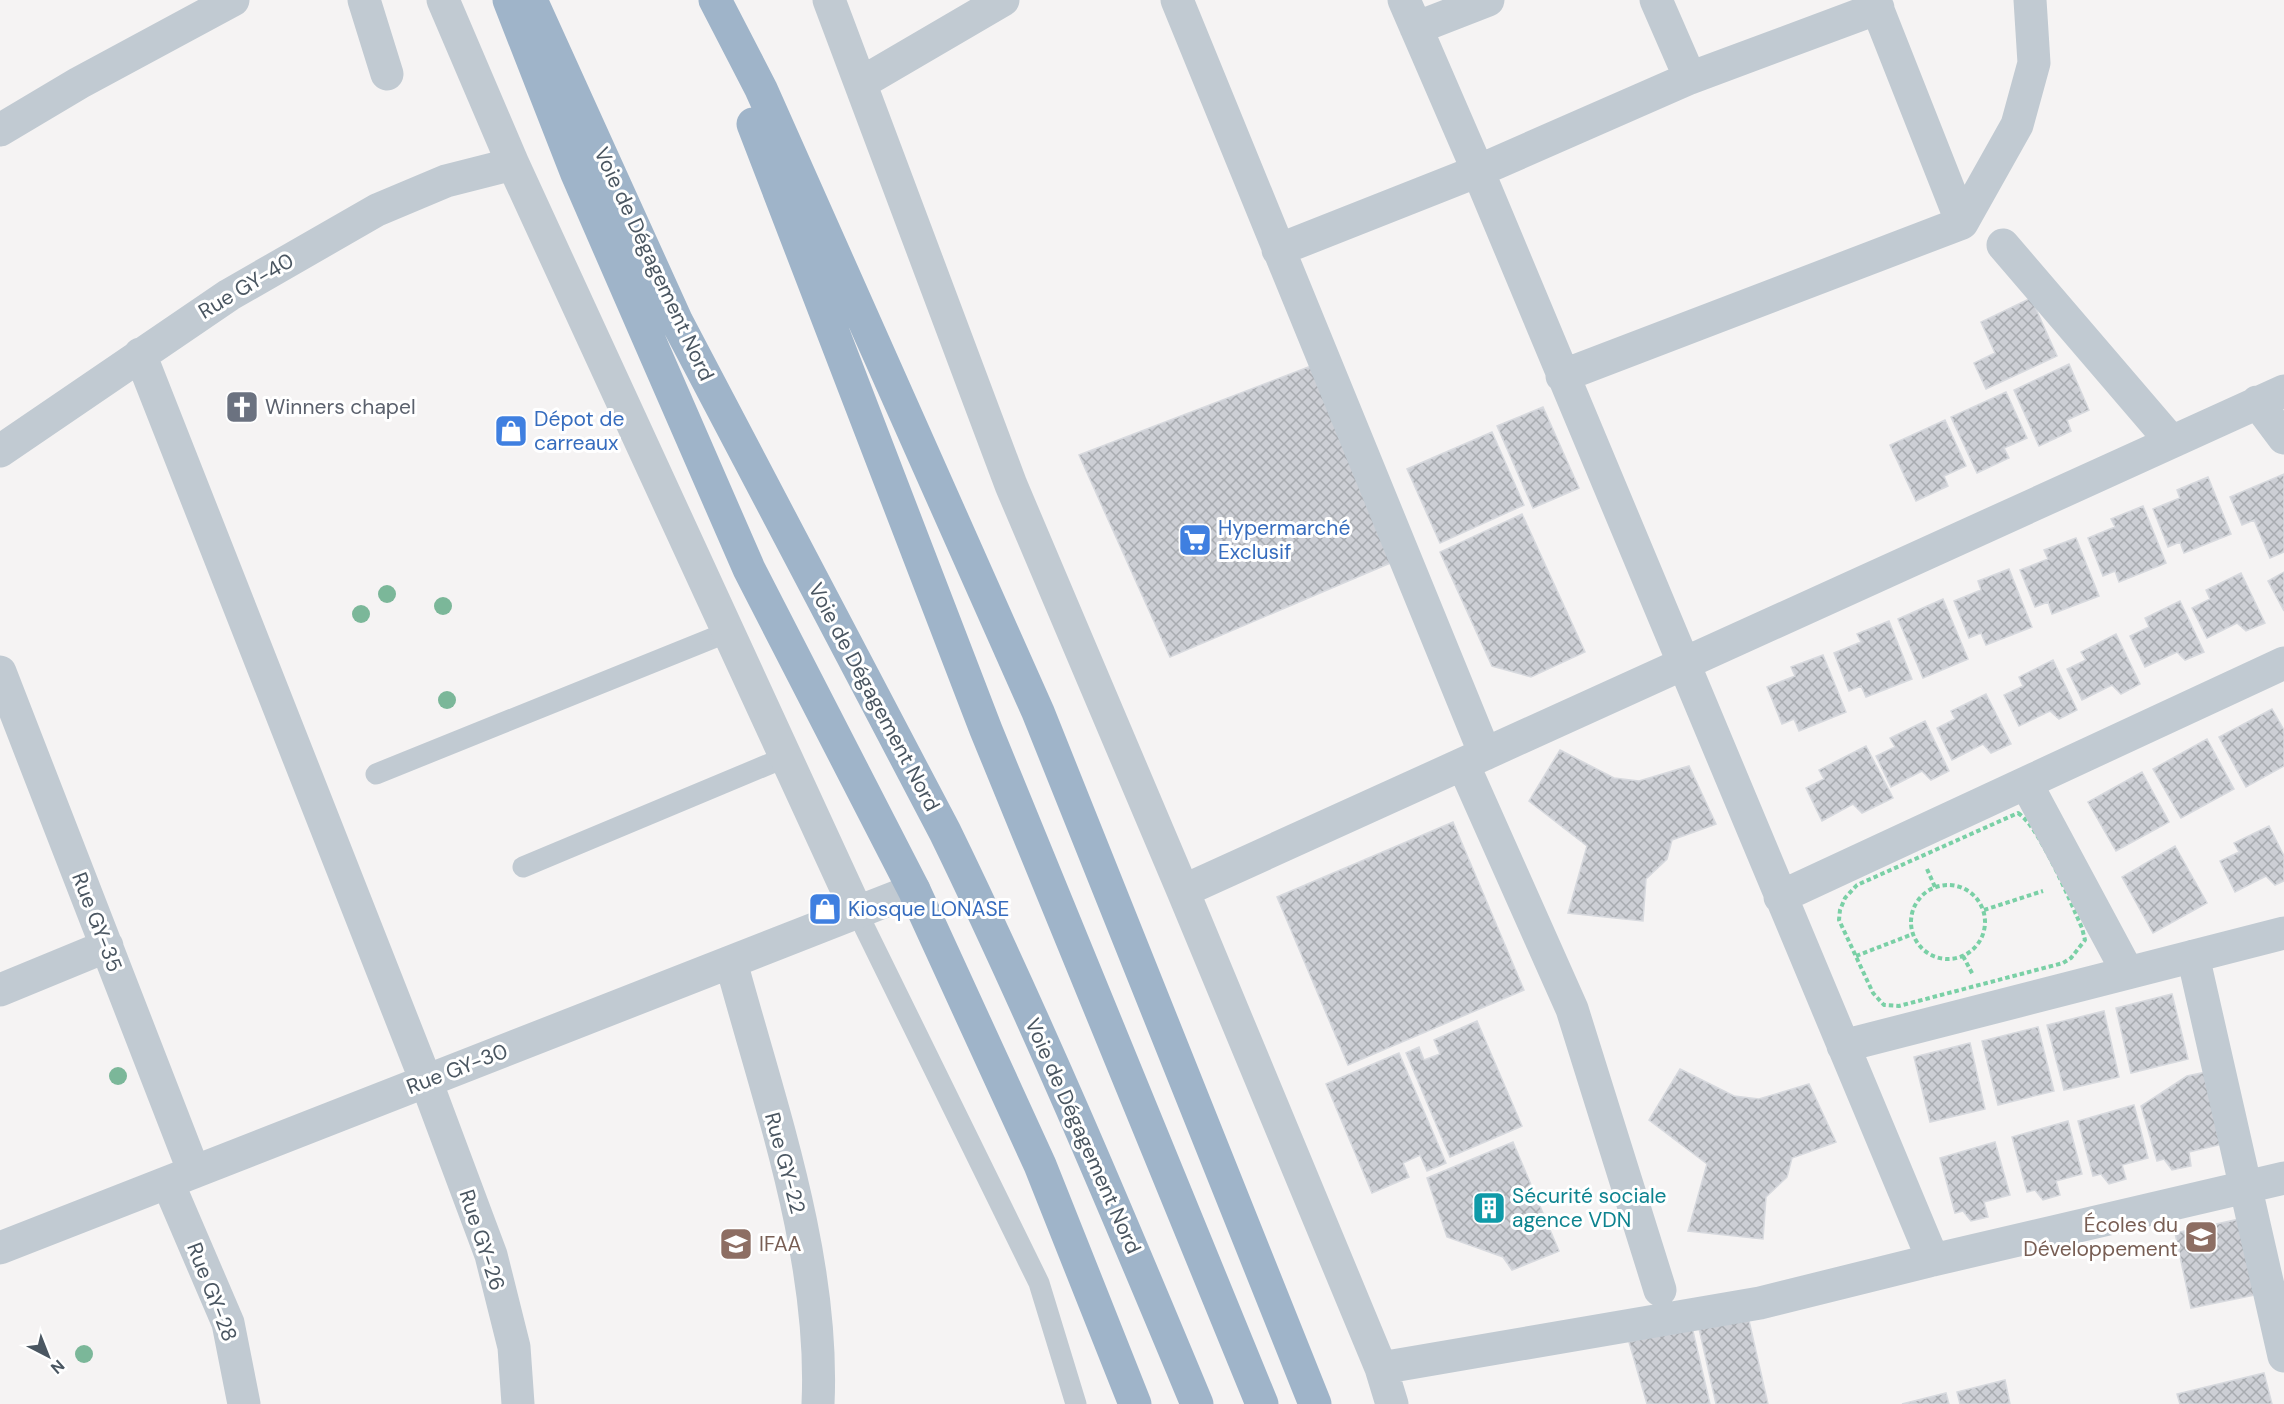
<svg xmlns="http://www.w3.org/2000/svg" width="2284" height="1404" viewBox="0 0 2284 1404" font-family="'DM Sans',sans-serif">
  <style>
    .building { fill: url(#building-cross-hatch); stroke: #d7d9de; stroke-width: 1.5 }
    .lines { fill: none; stroke-linecap: round; stroke-linejoin: round }
    .path { stroke: #7ad0a6; stroke-width: 4; stroke-dasharray: 4.5 3; stroke-linecap: butt }
    .service { stroke: #c1cad2; stroke-width: 21 }
    .minor { stroke: #c1cad2; stroke-width: 33 }
    .trunk { stroke: #9fb4c9; stroke-width: 33 }
    .tree { fill: #7bb799 }
    .labels { text-anchor: middle; dominant-baseline: central; stroke-width: 6; stroke-linejoin: round; paint-order: stroke }
    .street-label { font-size: 21px; fill: #4a5661; stroke: #fff }
    .worship-label { font-size: 21px; fill: #5b616d; stroke: #fff; text-anchor: start }
    .shop-label { font-size: 21px; fill: #366cbe; stroke: #fff; text-anchor: start }
    .culture-label { font-size: 21px; fill: #0d838f; stroke: #fff; text-anchor: start }
    .education-label { font-size: 21px; fill: #785e54; stroke: #fff; text-anchor: end }
  </style>
  <defs>
    <pattern id="building-cross-hatch" width="8" height="8" patternUnits="userSpaceOnUse" patternTransform="scale(1.5)"><rect width="8" height="8" fill="#cdcfd5"/><path d="M0 0l8 8M0 8l8-8" fill="none" stroke="#a8abb0"/></pattern>
  </defs>
  <rect width="100%" height="100%" fill="#f5f3f3"/>
  <path class="building" d="M2031 298 2057 356 1986 389 1974 363 1995 353 1981 322Z
    M2069 364 2089 410 2067 420 2071 431 2039 446 2014 390Z
    M1311 366 1395 561 1170 657 1079 455Z
    M2006 392 2027 438 2004 448 2009 458 1977 473 1951 417Z
    M1543 407 1579 488 1533 508 1497 426Z
    M1945 420 1966 466 1944 476 1948 486 1916 501 1890 445Z
    M1492 432 1524 505 1440 543 1407 469Z
    M2284 474V552L2270 558 2254 520 2242 525 2230 497Z
    M2208 477 2231 534 2184 553 2180 542 2168 547 2153 509 2180 498 2177 490Z
    M2143 506 2166 563 2119 582 2115 571 2103 576 2088 538 2115 527 2111 519Z
    M1522 514 1585 652 1531 677 1492 666 1440 552Z
    M2076 538 2099 596 2052 614 2048 602 2035 607 2020 570 2048 559 2044 550Z
    M2009 569 2032 627 1986 645 1981 633 1969 638 1954 601 1981 590 1978 581Z
    M2284 572V611L2268 581Z
    M2241 573 2265 623 2246 631 2237 623 2207 638 2192 608 2210 599 2206 590Z
    M1943 599 1968 659 1923 678 1898 619Z
    M2180 601 2204 652 2185 660 2177 652 2145 667 2130 636 2149 627 2145 618Z
    M1889 621 1912 679 1866 697 1861 686 1849 691 1834 653 1861 642 1857 634Z
    M2116 634 2140 684 2121 694 2112 685 2082 700 2067 669 2086 660 2081 652Z
    M1823 655 1846 712 1799 731 1794 719 1782 724 1767 687 1795 676 1791 667Z
    M2053 660 2077 710 2059 719 2050 711 2019 726 2004 695 2023 686 2019 677Z
    M1986 694 2011 744 1991 753 1983 744 1952 760 1937 728 1955 719 1951 711Z
    M2272 709 2284 730V766L2246 787 2219 737Z
    M1925 721 1949 771 1931 780 1922 771 1891 787 1876 756 1895 747 1890 738Z
    M2207 739 2234 789 2181 818 2153 769Z
    M1866 746 1893 798 1862 813 1853 804 1822 821 1806 788 1824 779 1819 770Z
    M1560 750 1614 778 1639 781 1689 766 1716 824 1672 840 1667 859 1646 879 1643 921 1568 913 1587 846 1529 801Z
    M2142 772 2169 822 2116 851 2088 802Z
    M1453 822 1524 990 1348 1065 1277 897Z
    M2269 826 2284 856V881L2275 885 2266 876 2235 892 2220 861 2239 852 2234 843Z
    M2175 846 2207 903 2153 933 2122 877Z
    M2172 994 2188 1059 2131 1073 2116 1008Z
    M2104 1011 2119 1077 2064 1090 2047 1025Z
    M1477 1021 1522 1126 1450 1157 1406 1053 1419 1047 1424 1060 1440 1054 1434 1040Z
    M2038 1027 2054 1091 1998 1105 1982 1041Z
    M1970 1043 1985 1109 1930 1122 1914 1057Z
    M1399 1053 1446 1163 1427 1171 1420 1155 1403 1163 1409 1177 1372 1193 1326 1084Z
    M1680 1069 1734 1096 1759 1099 1809 1084 1836 1142 1792 1158 1787 1177 1766 1197 1763 1239 1688 1231 1707 1164 1649 1120Z
    M2216 1070 2231 1142 2189 1152 2191 1166 2172 1170 2164 1159 2157 1161 2141 1106 2187 1076Z
    M2134 1105 2148 1158 2122 1165 2126 1179 2109 1184 2101 1174 2093 1176 2078 1121Z
    M2068 1121 2082 1174 2056 1181 2060 1195 2043 1200 2035 1190 2027 1192 2012 1137Z
    M1513 1142 1559 1251 1512 1270 1503 1257 1447 1237 1427 1178Z
    M1995 1142 2010 1195 1984 1202 1988 1217 1971 1221 1963 1211 1955 1213 1940 1158Z
    M2244 1218 2260 1294 2191 1308 2175 1233Z
    M1747 1312 1768 1404H1716L1698 1324Z
    M1692 1327 1710 1404H1647L1629 1342Z
    M2264 1373 2272 1404H2180L2177 1394Z
    M2005 1380 2010 1404H1960L1957 1392Z
    M1946 1393 1949 1404H1902Z"/>
  <g class="lines">
    <path class="path" d="M2018 813C2040 827 2070 901 2082 928L2085 940 2071 958 2063 963 1899 1006 1884 1005 1873 993 1839 920 1840 910 1845 898 1857 885Z
      M1927 869 1935 887
      M1911 922a37 37 0 1 1 74 0a37 37 0 1 1-74 0Z
      M1984 910 2043 891
      M1856 956 1913 934
      M1963 956 1973 975"/>
    <path class="service" d="M376 774 728 632
      M523 867 786 757
      M857 912 1039 1283 1076 1404"/>
    <path class="minor" d="M364 0 387 74
      M443 0 513 164 857 912
      M829 0 1011 485 1183 891 1381 1368 1392 1404
      M1177 0 1485 754
      M1404 0 1478 171 1933 1260
      M1656 0 1690 78
      M1874 0 1962 223
      M1416 28 1488 0
      M861 83 1003 0
      M0 130 79 83 233 0
      M2003 245 2171 441
      M1278 250 1478 171 1690 78 1878 8
      M140 354 426 1081 491 1255 514 1347 518 1404
      M1562 376 1962 223 2017 125 2034 63 2030 0
      M2257 402 2284 438
      M0 451 229 295 377 210 446 181 513 164
      M0 672 194 1172
      M1463 764 1572 1009 1660 1290
      M2026 783 2128 973
      M1183 891 2284 391
      M1780 897 2284 663
      M2193 956 2284 1356
      M731 962C769 1102 825 1257 818 1404
      M0 990 107 946
      M1843 1046 2284 933
      M168 1183 228 1323 244 1404
      M0 1248 914 890
      M1381 1368 1760 1303 1933 1260 2284 1178"/>
    <path class="trunk" d="M509 0 577 174 749 569 914 890 1040 1165 1135 1404
      M531 0 677 322 945 832C1036 1019 1117 1212 1197 1404
      M715 0 761 89 1038 712 1315 1404
      M753 124 986 730 1262 1404"/>
  </g>
  <g class="tree">
    <circle cx="387" cy="594" r="9"/>
    <circle cx="443" cy="606" r="9"/>
    <circle cx="361" cy="614" r="9"/>
    <circle cx="447" cy="700" r="9"/>
    <circle cx="118" cy="1076" r="9"/>
    <circle cx="84" cy="1354" r="9"/>
  </g>
  <defs>
    <symbol id="church-square" viewBox="-11 -11 22 22"><rect x="-9" y="-9" width="18" height="18" rx="4" fill="#6b7280" stroke="#fff"/><path d="M-1.2-6h2.4v3.5h3.3v2.4h-3.3V6h-2.4V-.1h-3.3v-2.4h3.3Z" fill="#fff"/></symbol>
    <symbol id="shop-square" viewBox="-11 -11 22 22"><rect x="-9" y="-9" width="18" height="18" rx="4" fill="#3f7fe0" stroke="#fff"/><path d="M-5-2.5h2.3a2.7 3.5 0 0 1 5.4 0H5L5.5 6h-11ZM-1.5-2.5h3a1.5 2.3 0 0 0-3 0Z" fill="#fff"/></symbol>
    <symbol id="supermarket-square" viewBox="-11 -11 22 22"><rect x="-9" y="-9" width="18" height="18" rx="4" fill="#3f7fe0" stroke="#fff"/><path d="M-6-5.5h2.5l.6 2H6L4.5 2H-2.5L-4.4-4H-6ZM-1.5 3.2a1.3 1.3 0 1 0 .1 0ZM3 3.2a1.3 1.3 0 1 0 .1 0Z" fill="#fff"/></symbol>
    <symbol id="building-square" viewBox="-11 -11 22 22"><rect x="-9" y="-9" width="18" height="18" rx="4" fill="#0f9aa8" stroke="#fff"/><path d="M-4-6H4V6H1V3H-1V6H-4ZM-2.5-4.3h1.7v1.8h-1.7ZM.8-4.3h1.7v1.8H.8ZM-2.5-1h1.7V.8h-1.7ZM.8-1h1.7V.8H.8Z" fill="#fff"/></symbol>
    <symbol id="university-square" viewBox="-11 -11 22 22"><rect x="-9" y="-9" width="18" height="18" rx="4" fill="#8d6e63" stroke="#fff"/><path d="M0-5L7-2L0 1L-7-2ZM-4 1L0 2.5L4 1V4Q0 6-4 4Z" fill="#fff"/></symbol>
  </defs>
  <g fill-rule="evenodd">
    <use href="#church-square" x="223" y="388" width="38" height="38"/>
    <use href="#shop-square" x="492" y="412" width="38" height="38"/>
    <use href="#supermarket-square" x="1176" y="521" width="38" height="38"/>
    <use href="#shop-square" x="806" y="890" width="38" height="38"/>
    <use href="#building-square" x="1470" y="1189" width="38" height="38"/>
    <use href="#university-square" x="2182" y="1218" width="38" height="38"/>
    <use href="#university-square" x="717" y="1225" width="38" height="38"/>
  </g>
  <g class="labels">
    <g class="street-label">
      <text transform="translate(654 264) rotate(65)">Voie de Dégagement Nord</text>
      <text transform="translate(246 286) rotate(-31)">Rue GY-40</text>
      <text transform="translate(874 697) rotate(62)">Voie de Dégagement Nord</text>
      <text transform="translate(97 922) rotate(69)">Rue GY-35</text>
      <text transform="translate(457 1069) rotate(-21)">Rue GY-30</text>
      <text transform="translate(1083 1136) rotate(66)">Voie de Dégagement Nord</text>
      <text transform="translate(785 1163) rotate(75)">Rue GY-22</text>
      <text transform="translate(482 1240) rotate(72)">Rue GY-26</text>
      <text transform="translate(212 1292) rotate(69)">Rue GY-28</text>
    </g>
    <g class="worship-label">
      <text x="265" y="407">Winners chapel</text>
    </g>
    <g class="shop-label">
      <text x="534" y="419">Dépot de<tspan x="534" dy="24">carreaux</tspan></text>
      <text x="1218" y="528">Hypermarché<tspan x="1218" dy="24">Exclusif</tspan></text>
      <text x="848" y="909">Kiosque LONASE</text>
    </g>
    <g class="culture-label">
      <text x="1512" y="1196">Sécurité sociale<tspan x="1512" dy="24">agence VDN</tspan></text>
    </g>
    <g class="education-label">
      <text x="2178" y="1225">Écoles du<tspan x="2178" dy="24">Développement</tspan></text>
      <text x="759" y="1244" text-anchor="start">IFAA</text>
    </g>
  </g>
  <g transform="translate(48 1356) rotate(138)" stroke="#ffffff" stroke-width="4.5" paint-order="stroke">
  <path d="M0-4.5L10 22L0 15L-10 22Z" fill="#4a5661"/>
  <text y="-9" font-size="16" font-weight="bold" text-anchor="middle" fill="#4a5661">N</text>
  </g>
</svg>
